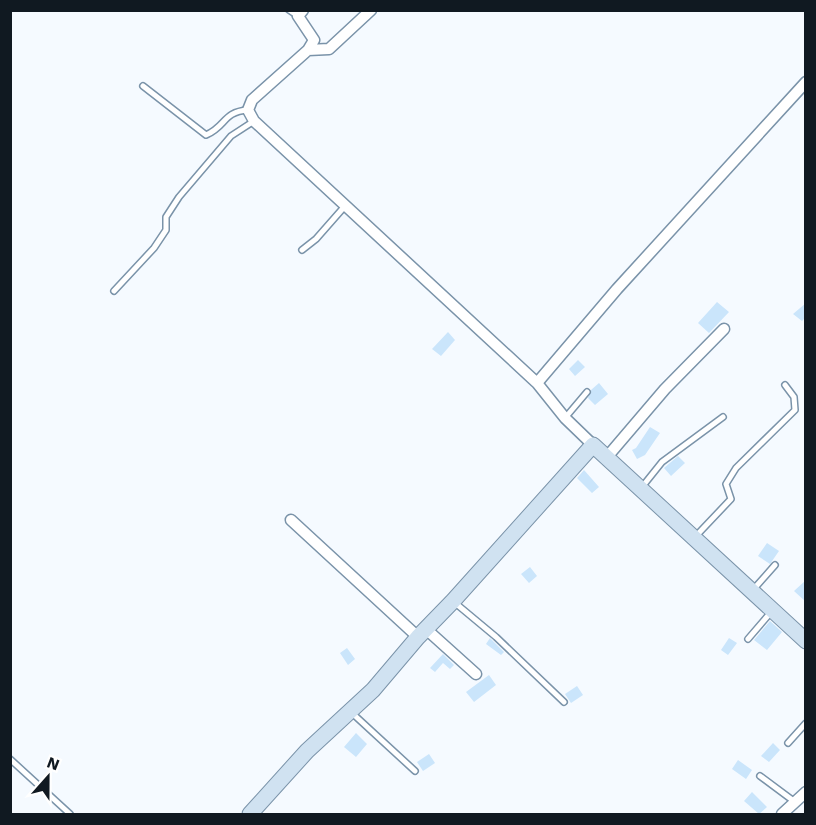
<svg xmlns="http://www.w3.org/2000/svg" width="816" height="825" viewBox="0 0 816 825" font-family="'Work Sans',sans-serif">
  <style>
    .building { fill: #cae5fb }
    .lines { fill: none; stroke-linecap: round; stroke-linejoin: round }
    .lane-casing { stroke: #7a93a9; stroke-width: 8 }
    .street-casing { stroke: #7a93a9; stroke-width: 13 }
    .secondary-casing { stroke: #7a93a9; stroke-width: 17 }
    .lane { stroke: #fff; stroke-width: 5 }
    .street { stroke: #fff; stroke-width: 10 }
    .secondary { stroke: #d0e2f1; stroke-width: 15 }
  </style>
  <rect width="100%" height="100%" fill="#f5faff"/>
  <path class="building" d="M717 302 729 312 709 333 698 323Z
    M806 303V317L802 321 793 314Z
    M448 332 455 340 441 356 432 349Z
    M578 360 585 367 575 376 569 369Z
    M599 383 608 394 595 405 588 398 591 390Z
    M650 427 660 433 645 455 637 459 632 450 636 448Z
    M678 456 685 463 671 476 664 468Z
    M584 470 599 487 592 493 577 478Z
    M767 543 779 551 770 564 758 556Z
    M530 567 537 576 529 583 521 574Z
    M806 580V602L794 591Z
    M770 621 782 632 767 650 754 640Z
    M490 638 504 652 501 655 486 644Z
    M729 638 737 643 728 655 721 650Z
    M347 648 355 659 348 665 340 653Z
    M443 654 454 665 450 669 443 663 435 672 430 668Z
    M489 675 496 685 474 702 466 692Z
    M577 686 583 695 571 703 565 694Z
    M356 733 367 744 356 757 344 747Z
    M773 743 780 750 769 762 761 756Z
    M429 754 435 763 423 771 417 762Z
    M738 760 752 770 746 779 732 769Z
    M752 792 767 807 759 814 744 801Z"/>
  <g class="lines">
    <defs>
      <path id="lane" d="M289 10 298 16
        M143 86 206 135C227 126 222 112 248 110
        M302 250 316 239 345 206
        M114 291 154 248 166 230V217L179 197 231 136 254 121
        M565 418 587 392
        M642 487 662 462 723 417
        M695 537 731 499 726 484 736 468 795 410 794 397 785 385
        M752 591 775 565
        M454 602 496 637 564 702
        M748 639 772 611
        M352 713 415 771
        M788 743 806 723
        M10 759 70 814
        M760 776 795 802"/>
      <path id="street" d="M303 10 298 16 314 40 308 50 252 100 248 110 254 121 537 383 565 418 593 445
        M308 50 329 49 371 10
        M537 383 617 289 806 82
        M607 457 665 389 724 329
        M291 520 418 637
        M426 629 476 674
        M782 814 806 792"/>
      <path id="secondary" d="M250 814 307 751 373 690 418 637 453 601 593 445 806 641"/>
    </defs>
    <use href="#lane" class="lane-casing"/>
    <use href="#street" class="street-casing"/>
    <use href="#secondary" class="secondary-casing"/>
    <use href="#lane" class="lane"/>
    <use href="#street" class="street"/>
    <use href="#secondary" class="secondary"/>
  </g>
  <rect width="816" height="825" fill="none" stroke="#101921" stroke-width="24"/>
  <g transform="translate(48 777) rotate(21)" stroke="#ffffff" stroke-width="4.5" paint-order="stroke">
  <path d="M0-4.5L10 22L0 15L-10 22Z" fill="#101921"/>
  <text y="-9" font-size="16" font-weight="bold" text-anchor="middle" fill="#101921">N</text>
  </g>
</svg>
